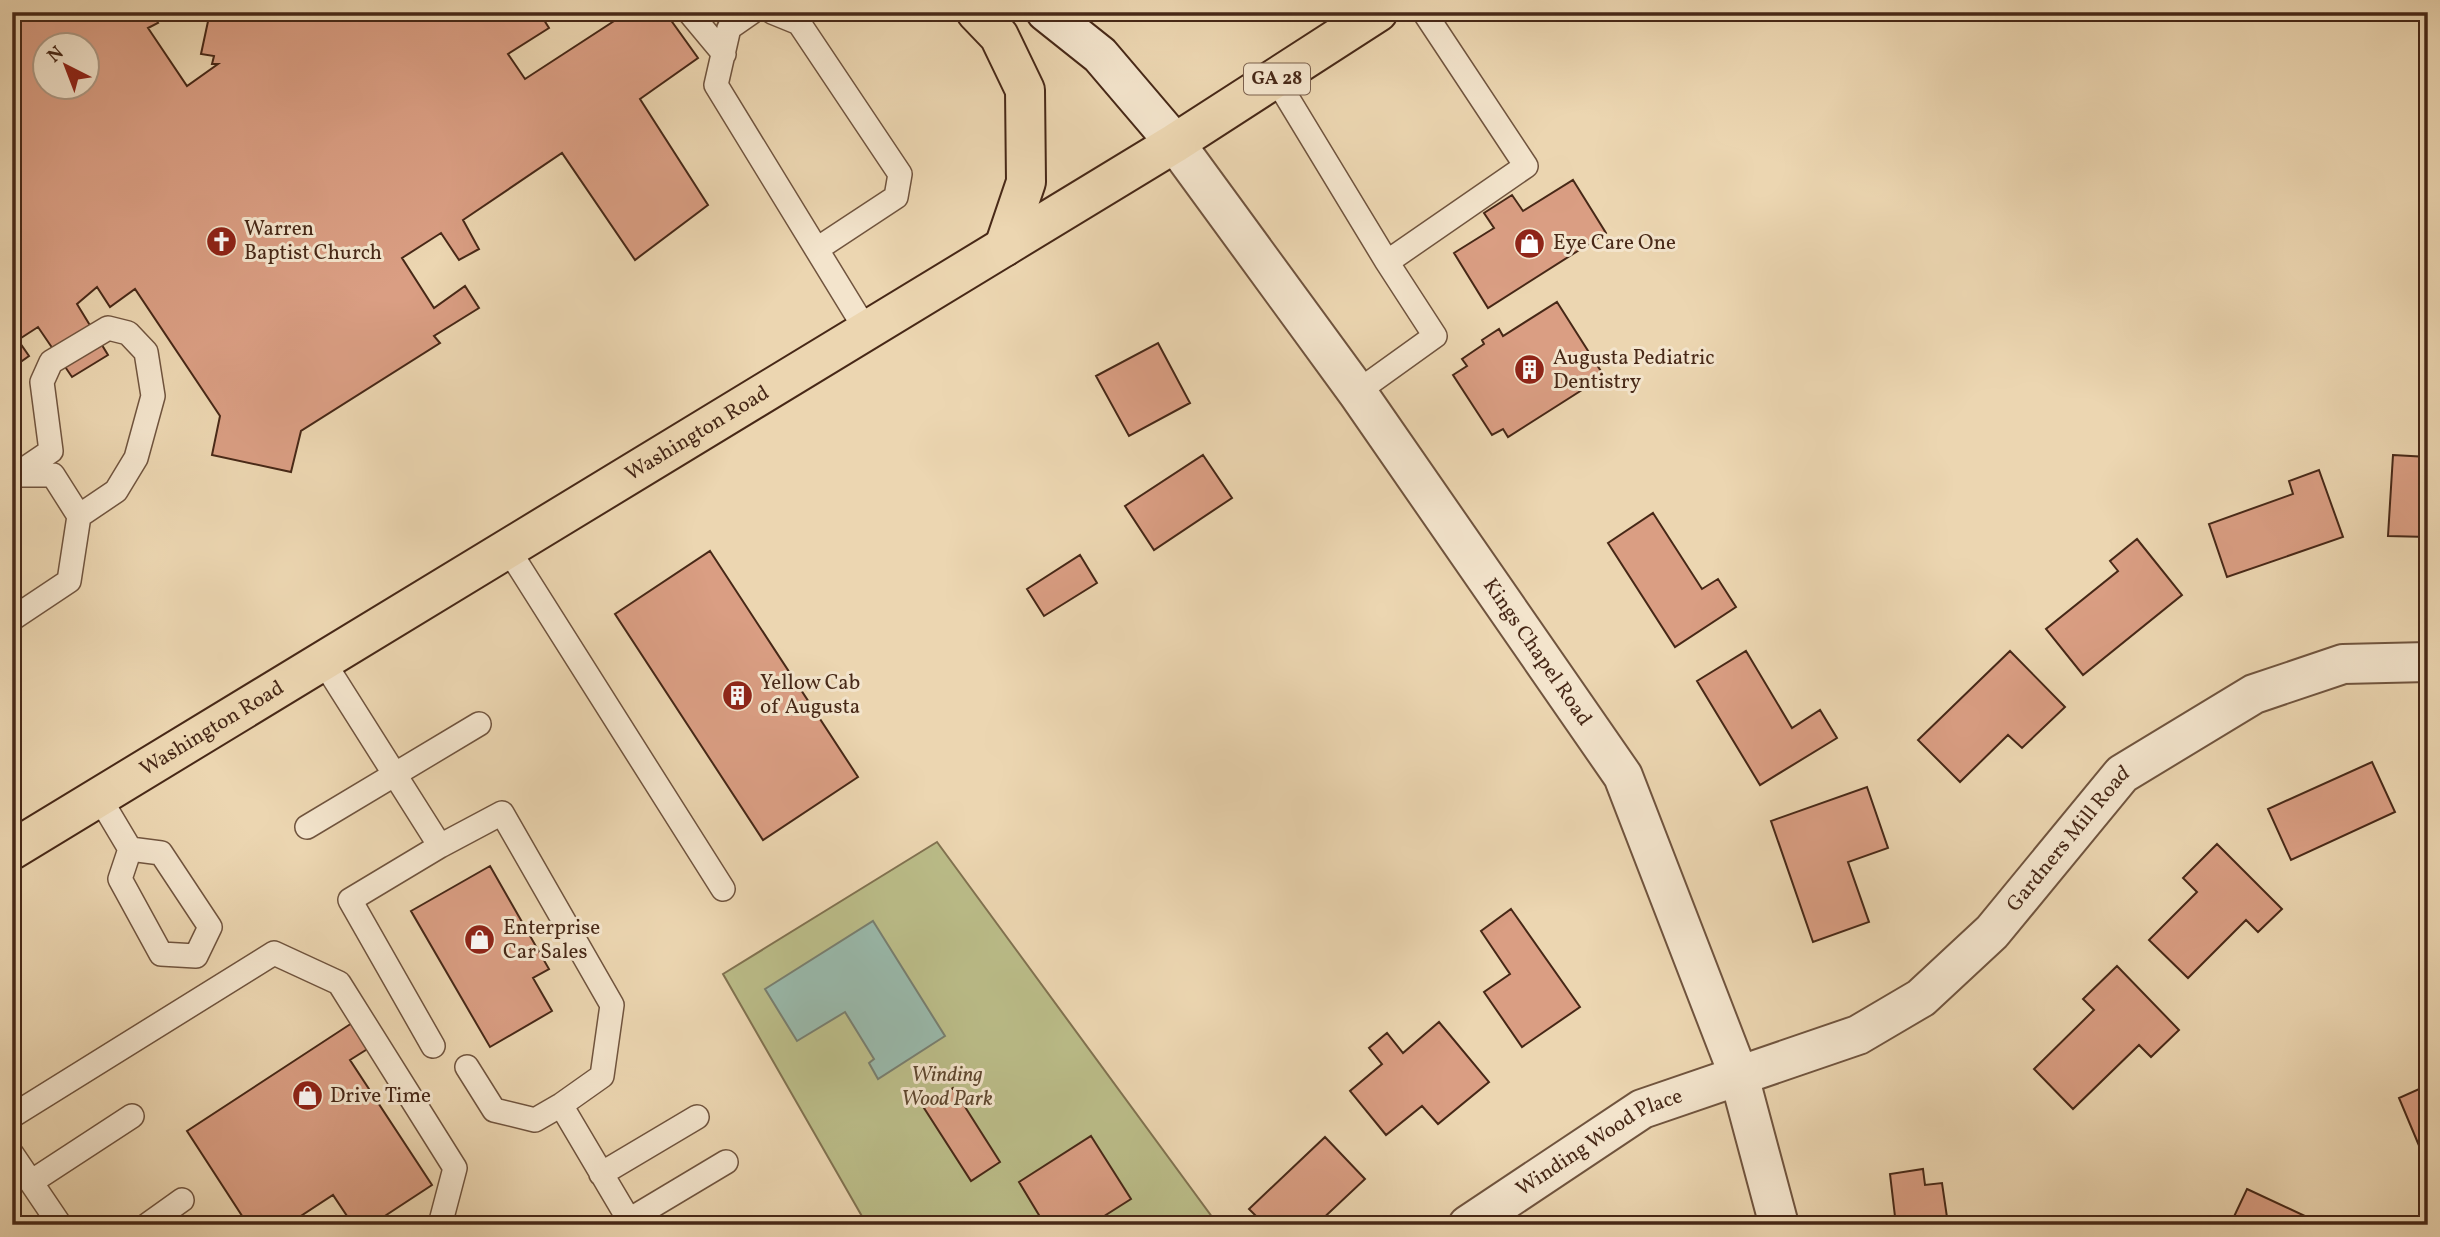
<svg xmlns="http://www.w3.org/2000/svg" width="2440" height="1237" viewBox="0 0 2440 1237" font-family="Vollkorn,serif">
  <style>
    .green { fill: #bbbd89; stroke: #817250; stroke-width: 2 }
    .water { fill: #99b9ab; stroke: #787f70; stroke-width: 2 }
    .building { fill: #da9e83; stroke: #472817; stroke-width: 2; fill-rule: evenodd }
    .lines { fill: none; stroke-linecap: round; stroke-linejoin: round }
    .service-casing { stroke: #70543e; stroke-width: 26 }
    .minor-casing { stroke: #70543e; stroke-width: 42 }
    .secondary-casing { stroke: #472817; stroke-width: 42 }
    .primary-casing { stroke: #472817; stroke-width: 42 }
    .service { stroke: #f3e4cc; stroke-width: 23 }
    .minor { stroke: #f3e4cc; stroke-width: 38 }
    .secondary { stroke: #f3e4cc; stroke-width: 38 }
    .primary { stroke: #ecd6b1; stroke-width: 38 }
    .labels { text-anchor: middle; dominant-baseline: central; stroke-width: 6; stroke-linejoin: round; paint-order: stroke }
    .shield { fill: #f3e4cc; stroke: #7b604d; stroke-width: 2 }
    .shield-label { font-size: 19px; font-weight: bold; fill: #472817 }
    .poi-label { font-size: 21px; fill: #472817; stroke: #f3e4cc; text-anchor: start }
    .street-label { font-size: 21px; fill: #472817; stroke: #f3e4cc }
    .park-label { font-size: 21px; font-style: italic; fill: #5e462e; stroke: #f3e4cc }
  </style>
  <rect width="100%" height="100%" fill="#ecd6b1"/>
  <filter id="stains"><feTurbulence type="fractalNoise" baseFrequency=".00286" numOctaves="4"/><feColorMatrix values="0 0 0 0 .2 0 0 0 0 .09 0 0 0 0 .02 0 0 0 .5 -.17"/></filter>
  <radialGradient id="worn" r=".72"><stop offset=".6" stop-color="#630" stop-opacity="0"/><stop offset="1" stop-color="#630" stop-opacity=".3"/></radialGradient>
  <path class="green" d="M937 842 1218 1225H867L723 974Z"/>
  <path class="water" d="M873 921 945 1036 878 1079 869 1063 874 1059 845 1012 797 1041 765 989Z"/>
  <path class="building" d="M12 12H150L158 23 148 28 187 86 218 64H212L214 56 201 54 210 12H260L262 17 268 12H539L549 28 508 54 525 79 628 12H665L698 58 640 99 708 205 635 260 562 153 463 220 479 249 459 260 441 233 402 258 434 308 465 286 479 308 434 336 440 343 301 431 291 472 212 455 220 416 135 289 110 307 97 287 77 304 108 355 72 377 38 327 18 340 29 356 12 368ZM46 46H88V88H46Z
    M1573 180 1606 233 1488 308 1454 253 1494 228 1484 213 1512 195 1523 211Z
    M1557 302 1604 376 1508 437 1503 429 1492 435 1453 375 1467 366 1462 359 1484 344 1482 340 1499 329 1503 336Z
    M1158 343 1190 403 1129 436 1096 376Z
    M1203 455 1232 498 1154 550 1125 506Z
    M2393 455 2428 457V537L2388 536Z
    M2319 470 2343 537 2227 577 2209 524 2293 494 2289 481Z
    M1653 513 1702 589 1718 579 1736 607 1675 647 1608 543Z
    M2137 539 2182 595 2083 675 2046 629 2118 571 2110 561Z
    M710 551 858 777 763 840 615 614Z
    M1080 555 1097 583 1044 616 1027 589Z
    M1746 651 1792 728 1820 710 1837 738 1760 785 1697 681Z
    M2010 651 2065 707 2022 748 2008 735 1960 782 1918 740Z
    M2372 762 2395 812 2291 860 2268 809Z
    M1867 787 1888 848 1848 862 1869 922 1813 942 1771 821Z
    M2217 844 2282 909 2258 932 2246 920 2188 978 2149 940 2197 892 2183 878Z
    M490 866 549 969 533 978 552 1011 490 1047 411 911Z
    M1511 909 1580 1007 1522 1047 1484 992 1510 974 1481 931Z
    M2117 966 2179 1030 2151 1057 2139 1045 2073 1109 2034 1069 2094 1010 2083 999Z
    M1439 1022 1489 1082 1438 1124 1422 1106 1386 1135 1350 1091 1382 1064 1369 1048 1387 1033 1403 1053Z
    M352 1023 369 1048 350 1060 432 1185 371 1225H353L333 1195 287 1225H248L187 1131Z
    M2428 1085V1167L2399 1098Z
    M953 1088 1000 1162 971 1181 924 1108Z
    M1091 1136 1131 1199 1090 1225H1045L1019 1182Z
    M1325 1137 1365 1179 1316 1225H1265L1249 1209Z
    M1923 1169 1925 1185 1942 1183 1948 1224 1896 1225 1890 1174Z
    M2247 1189 2305 1216 2301 1225H2230Z"/>
  <g class="lines">
    <defs>
      <path id="service" d="M689 12 724 54
        M752 12 729 28 716 85 866 330
        M772 12 799 23 900 174 896 197 817 249
        M1276 79 1387 262 1526 166 1424 12
        M1357 392 1435 336 1387 262
        M17 474 51 451 42 382 51 362 108 328 128 333 146 352 153 396 136 458 116 491 79 516
        M508 549 723 889
        M12 619 69 581 79 516 53 475H15
        M323 661 440 846 502 813 612 1005 602 1076 561 1105 535 1120 494 1110 467 1067
        M99 797 130 849
        M307 827 479 724
        M130 849 161 853 210 927 196 956
        M130 849 120 879 161 954 196 956
        M433 1046 350 900 440 846
        M561 1105 629 1220 726 1162
        M12 1116 274 953 339 983 455 1168 440 1225
        M12 1154 60 1225
        M601 1174 697 1117
        M31 1182 132 1116
        M147 1225 182 1200"/>
      <g id="minor">
        <path id="s1" d="M1175 143 1357 392 1623 776 1739 1076 1779 1225"/>
        <path id="s2" d="M1468 1225 1642 1109 1858 1035 1921 998 1992 932 2122 774 2254 694 2343 664 2428 662"/>
      </g>
      <path id="secondary" d="M1046 12 1100 55 1175 143"/>
      <g id="primary">
        <path d="M976 12 999 36 1025 90 1026 182 1004 247"/>
        <path id="s3" d="M12 850 1175 143 1378 12"/>
      </g>
    </defs>
    <use href="#service" class="service-casing"/>
    <use href="#minor" class="minor-casing"/>
    <use href="#secondary" class="secondary-casing"/>
    <use href="#primary" class="primary-casing"/>
    <use href="#service" class="service"/>
    <use href="#minor" class="minor"/>
    <use href="#secondary" class="secondary"/>
    <use href="#primary" class="primary"/>
  </g>
  <defs>
    <symbol id="church-disc" viewBox="-11 -11 22 22"><circle r="9.5" fill="#8f2418" stroke="#f3e4cc"/><path d="M-1.2-6h2.4v3.5h3.3v2.4h-3.3V6h-2.4V-.1h-3.3v-2.4h3.3Z" fill="#fff"/></symbol>
    <symbol id="shop-disc" viewBox="-11 -11 22 22"><circle r="9.5" fill="#8f2418" stroke="#f3e4cc"/><path d="M-5-2.5h2.3a2.7 3.5 0 0 1 5.4 0H5L5.5 6h-11ZM-1.5-2.5h3a1.5 2.3 0 0 0-3 0Z" fill="#fff"/></symbol>
    <symbol id="building-disc" viewBox="-11 -11 22 22"><circle r="9.5" fill="#8f2418" stroke="#f3e4cc"/><path d="M-4-6H4V6H1V3H-1V6H-4ZM-2.5-4.3h1.7v1.8h-1.7ZM.8-4.3h1.7v1.8H.8ZM-2.5-1h1.7V.8h-1.7ZM.8-1h1.7V.8H.8Z" fill="#fff"/></symbol>
  </defs>
  <g fill-rule="evenodd">
    <use href="#church-disc" x="204" y="224" width="35" height="35"/>
    <use href="#shop-disc" x="1512" y="226" width="35" height="35"/>
    <use href="#building-disc" x="1512" y="352" width="35" height="35"/>
    <use href="#building-disc" x="720" y="678" width="35" height="35"/>
    <use href="#shop-disc" x="462" y="922" width="35" height="35"/>
    <use href="#shop-disc" x="290" y="1078" width="35" height="35"/>
  </g>
  <g class="labels">
    <rect class="shield" x="1244" y="63.5" width="66" height="31" rx="5"/>
    <g class="shield-label">
      <text x="1277" y="79">GA 28</text>
    </g>
    <g class="poi-label">
      <text x="244" y="229">Warren<tspan x="244" dy="24">Baptist Church</tspan></text>
      <text x="1553" y="243">Eye Care One</text>
      <text x="1553" y="358">Augusta Pediatric<tspan x="1553" dy="24">Dentistry</tspan></text>
      <text x="760" y="683">Yellow Cab<tspan x="760" dy="24">of Augusta</tspan></text>
      <text x="503" y="928">Enterprise<tspan x="503" dy="24">Car Sales</tspan></text>
      <text x="330" y="1096">Drive Time</text>
    </g>
    <g class="street-label">
      <text stroke="none"><textPath href="#s3" startOffset="802">Washington Road</textPath></text>
      <text stroke="none"><textPath href="#s1" startOffset="625">Kings Chapel Road</textPath></text>
      <text stroke="none"><textPath href="#s3" startOffset="234">Washington Road</textPath></text>
      <text stroke="none"><textPath href="#s2" startOffset="728">Gardners Mill Road</textPath></text>
      <text stroke="none"><textPath href="#s2" startOffset="156">Winding Wood Place</textPath></text>
    </g>
    <g class="park-label">
      <text x="947" y="1075">Winding<tspan x="947" dy="24">Wood Park</tspan></text>
    </g>
  </g>
  <rect width="2440" height="1237" fill="none" stroke="#ecd6b1" stroke-width="42"/>
  <rect x="14" y="14" width="2412" height="1209" fill="none" stroke="#472817" stroke-width="3.5"/>
  <rect x="21" y="21" width="2398" height="1195" fill="none" stroke="#472817" stroke-width="2"/>
  <g transform="translate(66 66) rotate(318)"><circle r="33" fill="#f3e4cc" stroke="#ae9984" stroke-width="2"/>
  <path d="M0-5L12 26L0 18L-12 26Z" fill="#8f2418"/>
  <text y="-10" font-size="19" font-weight="bold" text-anchor="middle" fill="#472817">N</text>
  </g>
  <rect width="100%" height="100%" filter="url(#stains)"/>
  <rect width="100%" height="100%" fill="url(#worn)"/>
</svg>
